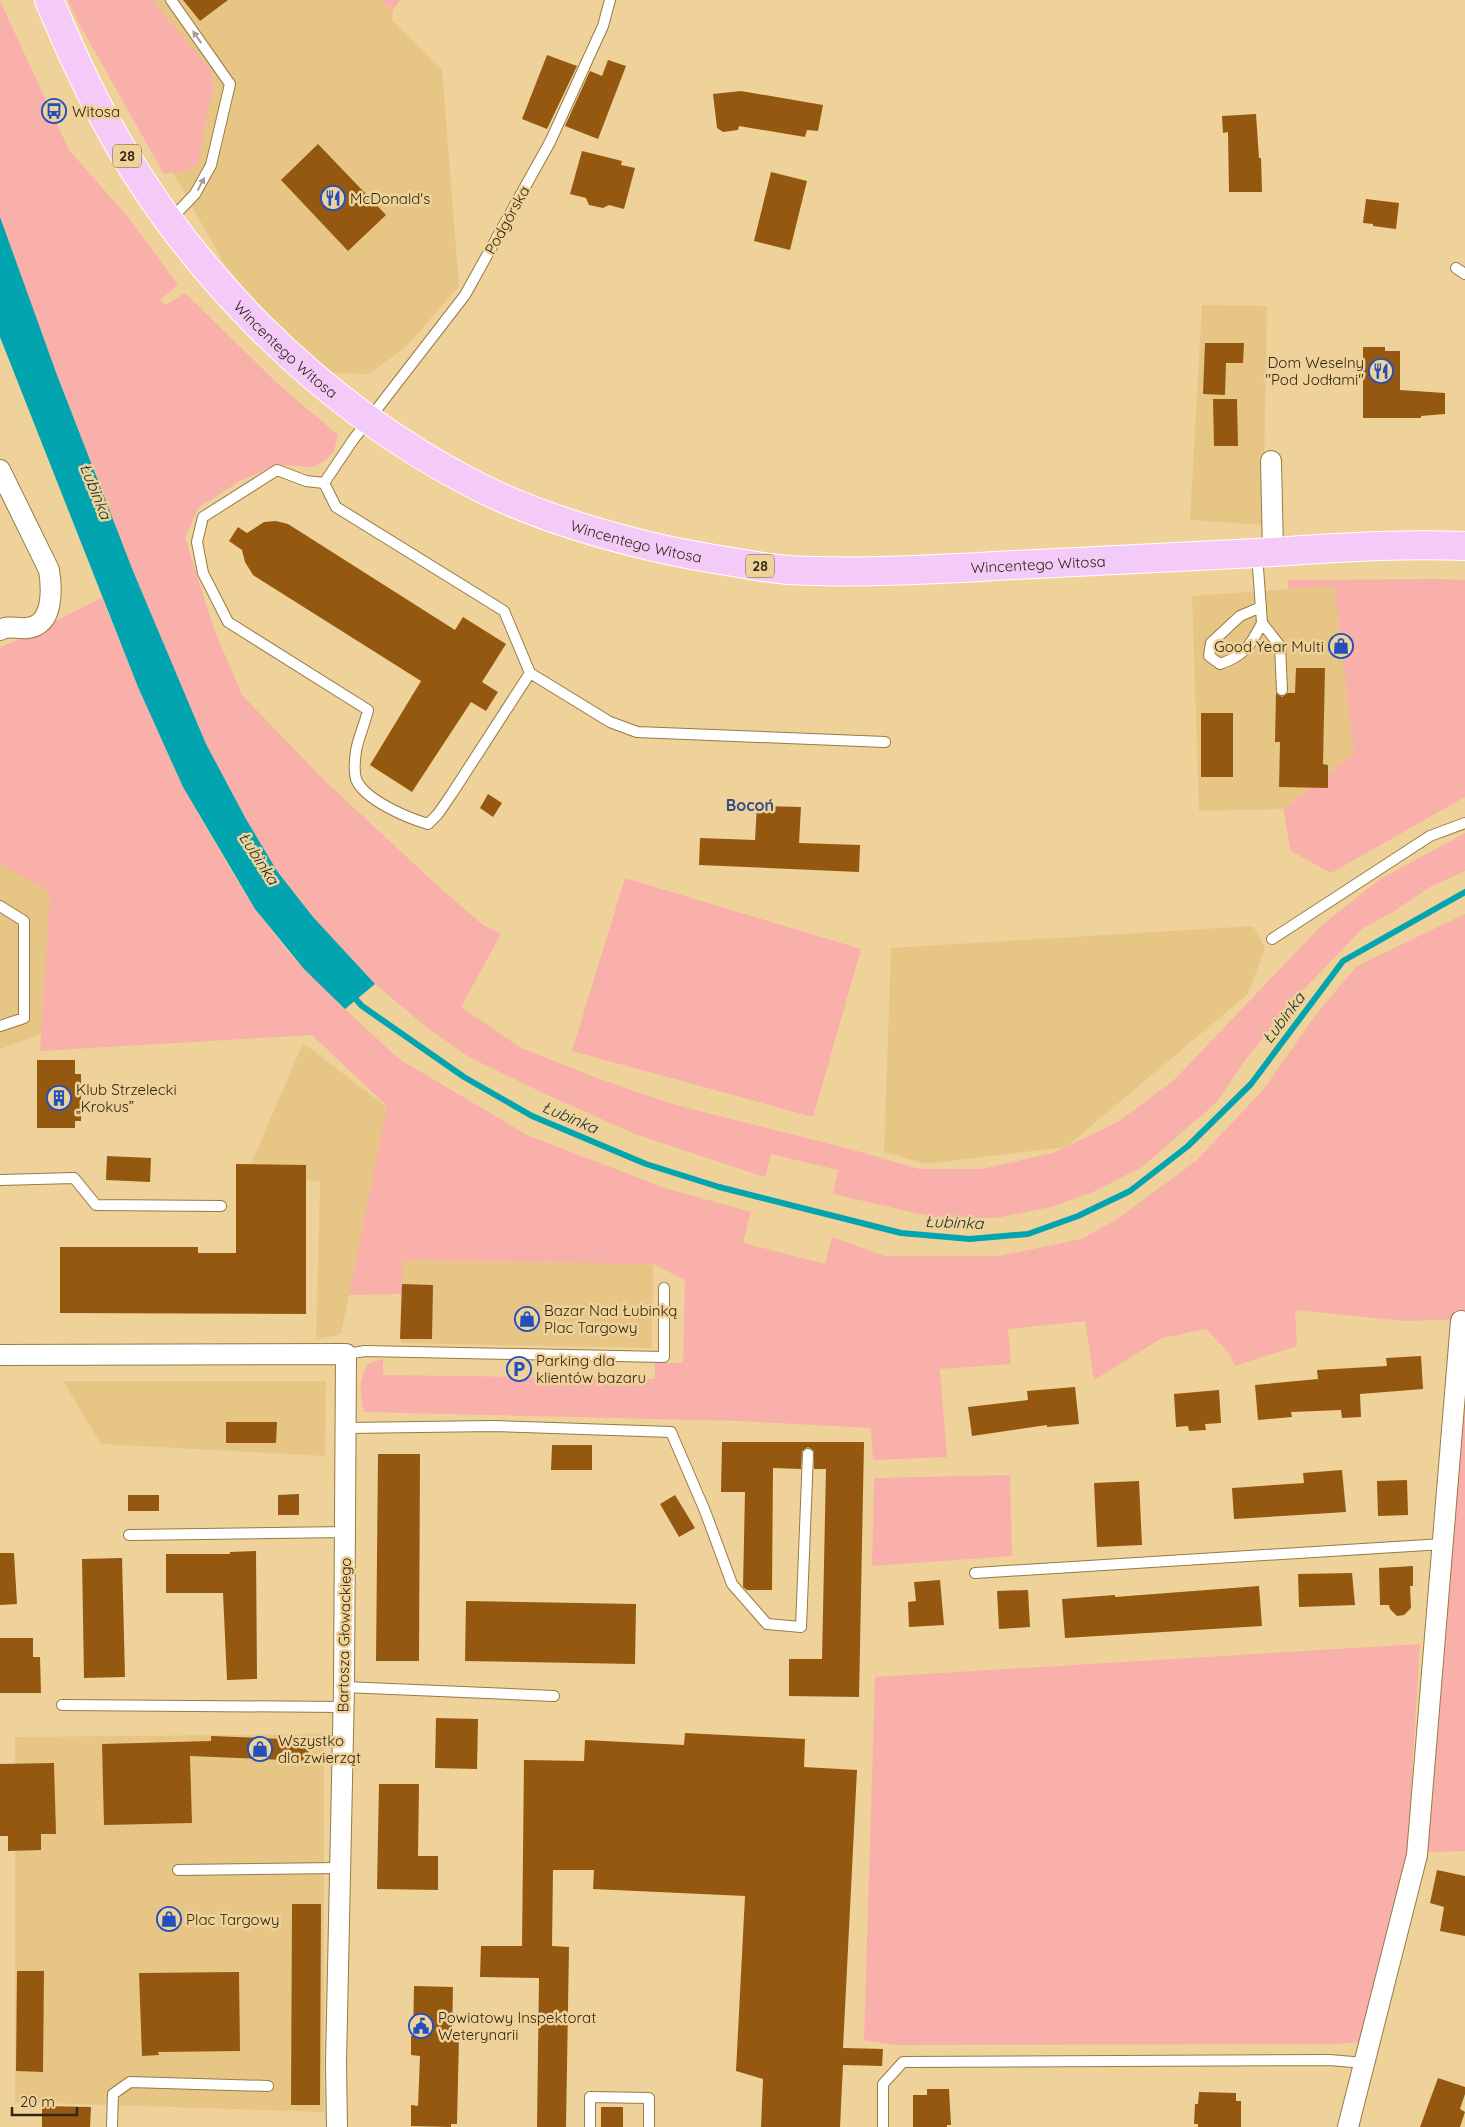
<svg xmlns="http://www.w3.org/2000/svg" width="1465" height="2127" viewBox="0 0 1465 2127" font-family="Quicksand,sans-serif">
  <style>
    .built { fill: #e7c685 }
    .green { fill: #f9afaa }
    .water { fill: #01a4af }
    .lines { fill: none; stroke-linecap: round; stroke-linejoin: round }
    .stream { stroke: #01a4af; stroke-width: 6 }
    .building { fill: #945811 }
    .service-casing { stroke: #967b44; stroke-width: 12 }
    .minor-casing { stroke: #967b44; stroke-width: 22 }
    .primary-casing { stroke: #fff; stroke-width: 30 }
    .service { stroke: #fff; stroke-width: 10 }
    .minor { stroke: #fff; stroke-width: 20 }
    .primary { stroke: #f4caf8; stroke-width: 28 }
    .oneway { fill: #a29d93 }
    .labels { text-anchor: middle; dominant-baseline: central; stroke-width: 5; stroke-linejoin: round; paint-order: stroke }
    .shield { fill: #efd299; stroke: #6a5a38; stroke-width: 1 }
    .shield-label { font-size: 14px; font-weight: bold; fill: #31260f }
    .poi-label { font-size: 15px; fill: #31260f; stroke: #efd299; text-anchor: start }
    .street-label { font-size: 15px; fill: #31260f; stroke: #efd299 }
    .water-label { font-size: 16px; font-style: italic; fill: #122e30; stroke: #efd299 }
    .neighbourhood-label { font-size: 16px; font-weight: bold; fill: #344f88; stroke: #efd299 }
  </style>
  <rect width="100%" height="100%" fill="#efd299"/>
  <path class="built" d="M83 0H380L393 10 392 20 442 69 459 286 407 346 369 374 324 373 314 367 249 295 222 260 157 144Z
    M1202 305 1267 306 1263 525 1190 520Z
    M1334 586 1354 753 1283 809 1199 811 1192 596Z
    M0 864 50 892 44 1033 0 1049Z
    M1253 926 1265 948 1248 994 1066 1147 926 1164 884 1152 891 948Z
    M303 1043 387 1107 341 1334 316 1340 320 1182 247 1173Z
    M402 1260 653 1264 652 1348 401 1343Z
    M63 1381H326L325 1456 101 1444Z
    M324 1734V2112L15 2102V1737Z"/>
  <path class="green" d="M68 0H153L212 72 214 89 208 108 199 164 183 172 164 174 77 20Z
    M380 0H400L393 10Z
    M0 1 69 150 128 217 178 285 160 300 166 305 185 293 279 385 338 435 334 451 326 460 313 467 276 465 240 481 198 508 185 538 214 629 242 695 324 780 440 888 483 925 501 934 461 1007 521 1048 597 1078 672 1104 861 1152 919 1169H982L1053 1153 1118 1122 1174 1080 1321 926 1380 879 1465 833V871L1432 886 1396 910 1362 929 1302 991 1245 1060 1217 1102 1142 1167 1093 1192 1051 1207 996 1218 933 1217 833 1194 838 1170 771 1154 765 1177 635 1134 543 1093 469 1057 425 1026 375 984 313 917 277 871 246 819 206 744 133 571 57 375 0 217Z
    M1436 579 1465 580V797L1331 873 1291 851 1283 809 1354 753 1334 586 1288 589V580Z
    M102 598 138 687 183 787 226 862 255 909 288 952 345 1009 399 1059 529 1136 665 1188 751 1212 743 1243 825 1264 832 1237 885 1256H999L1082 1239 1117 1219 1196 1161 1263 1090 1317 1013 1357 966 1465 914V1319L1404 1321 1295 1310 1297 1346 1235 1366 1229 1353 1206 1329 1162 1338 1094 1380 1085 1321 1008 1329 1011 1364 940 1369 947 1457 873 1460 871 1428 739 1421 364 1412C360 1391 358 1383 368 1364L383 1359V1375L655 1379V1363H683L685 1280 653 1264 403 1260 402 1294 349 1295 387 1106 312 1035 40 1051 50 892 0 864V648Z
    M625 878 861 949 813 1117 572 1051Z
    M1465 1392V1851L1428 1852Z
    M1010 1475 1012 1556 872 1566 874 1478Z
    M1420 1644 1407 1856 1366 2042 1333 2044 895 2045 864 2040 875 1677Z"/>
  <path class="water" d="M0 217 57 375 133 571 206 744 246 819 277 871 313 917 375 984 345 1009 304 969 255 909 183 787 138 687 0 337Z"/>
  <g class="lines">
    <path class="stream" d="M351 994 362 1006 464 1077 532 1116 646 1164 719 1187 901 1233 970 1239 1028 1234 1078 1216 1130 1191 1188 1146 1251 1084 1343 961 1465 892"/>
  </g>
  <path class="building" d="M183 0H228L200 21Z
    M547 55 577 66 547 129 522 119Z
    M608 60 626 66 598 139 565 126 590 71 602 76Z
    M741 91 823 105 818 131 807 130 805 137 739 126 738 130 723 132 717 128 713 94Z
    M1256 114 1259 158H1261L1262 192H1229L1228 132 1223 133 1222 116Z
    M318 144 386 215 348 251 281 180Z
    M582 151 622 161 621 165 635 168 624 209 609 205 603 208 589 205 586 198 570 194Z
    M771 172 807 181 790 250 754 241Z
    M1366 199 1399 203 1396 229 1373 226V224L1363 223Z
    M1205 343H1244L1243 363H1226L1225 395 1203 394Z
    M1363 347H1385V351H1400V390L1445 393V414L1421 416V418H1363Z
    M1213 399H1237L1238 446H1214Z
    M276 521 288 524 455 630 463 617 506 644 482 682 498 692 486 711 471 702 412 792 370 765 421 681 253 575 245 562 242 550 229 541 238 527 247 533 264 522Z
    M1296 668H1325L1323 764 1328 765V788L1279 787 1280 742H1275L1276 693 1282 697 1288 693H1295Z
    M1201 713H1233V777H1201Z
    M488 794 502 803 493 817 480 808Z
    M757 806 801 807 799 843 860 845 859 872 699 865 700 838 755 840Z
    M37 1060H75V1074H81V1121H75V1128H37Z
    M107 1156 151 1158 150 1182 106 1180Z
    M236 1164 306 1165V1314L60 1313V1247H198V1253H236Z
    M402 1284 433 1285 432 1339H400Z
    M1421 1356 1423 1389 1360 1394 1361 1417 1342 1418 1341 1410 1291 1412 1292 1417 1258 1420 1255 1385 1318 1379 1317 1370 1387 1366 1386 1358Z
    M1075 1387 1079 1424 1047 1427V1425L972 1436 968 1407 1028 1400 1027 1391Z
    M1219 1390 1221 1423 1205 1424 1206 1430 1189 1431 1188 1426 1176 1427 1174 1394Z
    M226 1422H277L276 1443H226Z
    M722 1442H864L859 1697 789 1696V1659H822L826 1469H814V1451L808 1447 802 1451 801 1469 773 1468 772 1590H747L743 1587 745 1492H721Z
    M552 1445H592V1470H551Z
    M378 1454H420L419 1661H376Z
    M1342 1470 1346 1512 1234 1519 1232 1488 1304 1483 1303 1473Z
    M1407 1480 1408 1515 1378 1516 1377 1481Z
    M1139 1481 1142 1545 1097 1547 1094 1483Z
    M299 1494V1515H278V1495Z
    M128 1495H159V1511H128Z
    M675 1495 695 1528 679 1537 660 1504Z
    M256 1551 257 1679 227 1680 223 1593H166V1554H230V1552Z
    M0 1553H14L17 1604 0 1605Z
    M122 1558 125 1677 84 1678 82 1559Z
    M1413 1566V1586H1410L1411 1608 1404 1615 1397 1616 1390 1609 1389 1605H1380L1379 1568Z
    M1352 1573 1355 1605 1299 1607 1298 1574Z
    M940 1580 944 1625 909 1627 908 1602 916 1601 914 1582Z
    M1259 1586 1262 1626 1065 1638 1062 1599 1115 1595V1597Z
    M1028 1590 1030 1627 999 1629 997 1591Z
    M466 1601 636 1604 635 1664 465 1661Z
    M0 1638H33V1657H40L41 1693H0Z
    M436 1718 478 1719 477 1769 435 1768Z
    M685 1733 805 1739 804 1767 857 1770 843 2048 883 2049 882 2066 843 2065 840 2127H761L763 2079 736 2071 745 1896 593 1889 594 1870H553L552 1946 569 1947 566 2127H537L539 1978 480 1977 481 1946H522L524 1760 584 1761 585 1740 684 1745Z
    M211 1736 309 1740 308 1761 190 1756 192 1823 104 1825 102 1744 211 1741Z
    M54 1763 56 1834H41V1850L8 1851V1836H0V1764Z
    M379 1784H419L418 1856H438V1890L377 1889Z
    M1437 1870 1465 1876V1936L1440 1931 1444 1907 1430 1903Z
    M292 1904H321L320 2105H291Z
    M17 1971H44L43 2072 16 2071Z
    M239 1972 240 2051 158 2052 159 2055 142 2056 139 1973Z
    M414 1986 453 1987 452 2037H459L457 2124H451V2127L411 2126V2105L418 2106 420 2056 411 2055V2036H413Z
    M1438 2078 1465 2087V2094L1460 2109 1465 2112 1460 2127H1420Z
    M927 2089H949L951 2125H947V2127H913V2095H927Z
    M1199 2092 1236 2093V2101H1241V2127H1198V2124H1194L1195 2104H1198Z
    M42 2106 91 2107 90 2127H42Z
    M601 2107H623V2127H601Z"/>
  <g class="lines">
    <defs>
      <path id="service" d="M610 0 603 26 550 142 465 295 353 440 324 483 336 507 504 611 530 673 610 722 637 732 885 742
        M170 220 195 194 211 165 230 84 171 0
        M1456 268 1465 274
        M324 483 306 481 277 470 203 517 197 542 203 573 228 622 368 710C365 724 358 738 356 751 355 758 354 772 356 779 364 800 408 818 428 824L438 814 453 792 530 673
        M1257 554 1262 623 1280 646 1282 690
        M1261 607 1240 616 1211 643 1209 656 1220 664C1244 656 1251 645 1262 623
        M0 906 24 921V1018L0 1026
        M1272 939 1430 836 1465 823
        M0 1180 74 1178 96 1205 221 1206
        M346 1354 365 1351 664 1357V1288
        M346 1428 494 1426 671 1432 705 1511 732 1584 767 1624 801 1627 808 1454
        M129 1535 345 1532
        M975 1573 1443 1544
        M344 1687 554 1696
        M62 1705 343 1707
        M178 1870 339 1868
        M112 2127 113 2094 130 2082 268 2086
        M590 2127V2097L649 2098V2127
        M883 2127V2084L903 2062 1329 2060 1365 2063"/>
      <path id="minor" d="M1271 461 1273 551
        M0 470 49 570C52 589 54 626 27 628 17 629 8 625 0 630
        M0 1355 346 1354 344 1687 336 2063 337 2127
        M1348 2127 1417 1855 1461 1321"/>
      <g id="primary">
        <path id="s1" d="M49 0C65 38 82 77 102 114 184 269 319 405 475 485 527 512 585 530 641 544 673 552 706 558 739 563 755 566 772 569 789 570 864 574 939 569 1014 565 1095 561 1176 557 1256 553 1325 549 1396 543 1465 546"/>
      </g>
    </defs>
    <use href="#service" class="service-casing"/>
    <use href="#minor" class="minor-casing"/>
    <use href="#primary" class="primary-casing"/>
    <use href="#service" class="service"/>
    <use href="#minor" class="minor"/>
    <use href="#primary" class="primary"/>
  </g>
  <defs><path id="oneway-solid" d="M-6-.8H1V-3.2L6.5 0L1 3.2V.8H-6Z" transform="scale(1.25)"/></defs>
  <g class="oneway">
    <use href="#oneway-solid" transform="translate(197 37) rotate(-125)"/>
    <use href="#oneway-solid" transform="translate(201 184) rotate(-62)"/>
  </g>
  <defs>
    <symbol id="bus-ring" viewBox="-11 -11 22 22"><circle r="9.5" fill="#efd299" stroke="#2150bd" stroke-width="1.5"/><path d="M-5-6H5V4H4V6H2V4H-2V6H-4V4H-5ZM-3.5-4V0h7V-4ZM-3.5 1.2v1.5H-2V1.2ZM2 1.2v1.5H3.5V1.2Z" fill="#2150bd"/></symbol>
    <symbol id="restaurant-ring" viewBox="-11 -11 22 22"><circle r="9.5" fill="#efd299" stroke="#2150bd" stroke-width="1.5"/><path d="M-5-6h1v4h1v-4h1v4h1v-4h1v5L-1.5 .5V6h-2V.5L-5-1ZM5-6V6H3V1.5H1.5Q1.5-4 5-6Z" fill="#2150bd"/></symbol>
    <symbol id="shop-ring" viewBox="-11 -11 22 22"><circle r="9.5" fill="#efd299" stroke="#2150bd" stroke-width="1.5"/><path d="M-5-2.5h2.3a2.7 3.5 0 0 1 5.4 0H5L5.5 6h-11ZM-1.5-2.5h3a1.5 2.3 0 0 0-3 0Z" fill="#2150bd"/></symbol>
    <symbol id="building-ring" viewBox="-11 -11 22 22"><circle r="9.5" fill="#efd299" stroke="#2150bd" stroke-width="1.5"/><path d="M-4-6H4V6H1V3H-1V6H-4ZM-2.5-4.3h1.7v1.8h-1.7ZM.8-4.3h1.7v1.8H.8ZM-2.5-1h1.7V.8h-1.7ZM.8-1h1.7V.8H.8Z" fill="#2150bd"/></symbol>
    <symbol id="parking-ring" viewBox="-11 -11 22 22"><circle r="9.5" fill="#efd299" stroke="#2150bd" stroke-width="1.5"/><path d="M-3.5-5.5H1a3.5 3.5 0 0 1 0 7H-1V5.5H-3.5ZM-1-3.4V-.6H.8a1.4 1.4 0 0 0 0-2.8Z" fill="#2150bd"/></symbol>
    <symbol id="civic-ring" viewBox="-11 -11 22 22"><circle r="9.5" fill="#efd299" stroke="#2150bd" stroke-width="1.5"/><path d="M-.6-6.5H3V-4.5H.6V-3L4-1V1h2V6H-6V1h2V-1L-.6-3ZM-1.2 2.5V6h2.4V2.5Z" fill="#2150bd"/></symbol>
  </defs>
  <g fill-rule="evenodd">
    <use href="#bus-ring" x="40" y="97" width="28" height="28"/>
    <use href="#restaurant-ring" x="319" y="184" width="28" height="28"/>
    <use href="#restaurant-ring" x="1367" y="357" width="28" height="28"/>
    <use href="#shop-ring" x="1327" y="632" width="28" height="28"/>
    <use href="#building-ring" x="45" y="1084" width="28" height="28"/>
    <use href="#shop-ring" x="513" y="1305" width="28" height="28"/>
    <use href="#parking-ring" x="505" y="1355" width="28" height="28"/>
    <use href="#shop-ring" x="246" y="1735" width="28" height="28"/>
    <use href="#shop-ring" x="155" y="1905" width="28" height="28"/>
    <use href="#civic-ring" x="407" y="2012" width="28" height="28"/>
  </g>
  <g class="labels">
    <g class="shield">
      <rect x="113" y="144.5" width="28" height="23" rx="4"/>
      <rect x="746" y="554.5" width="28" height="23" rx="4"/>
    </g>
    <g class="shield-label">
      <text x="127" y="156">28</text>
      <text x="760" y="566">28</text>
    </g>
    <g class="poi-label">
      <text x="72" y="111">Witosa</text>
      <text x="350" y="198">McDonald's</text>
      <text x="1364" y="362" text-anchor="end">Dom Weselny<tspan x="1364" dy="17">"Pod Jodłami"</tspan></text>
      <text x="1324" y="646" text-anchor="end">Good Year Multi</text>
      <text x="76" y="1089">Klub Strzelecki<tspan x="76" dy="17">„Krokus”</tspan></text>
      <text x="544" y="1310">Bazar Nad Łubinką<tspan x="544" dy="17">Plac Targowy</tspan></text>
      <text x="536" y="1360">Parking dla<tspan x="536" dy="17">klientów bazaru</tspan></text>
      <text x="278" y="1740">Wszystko<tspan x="278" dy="17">dla zwierząt</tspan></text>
      <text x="186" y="1919">Plac Targowy</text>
      <text x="438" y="2017">Powiatowy Inspektorat<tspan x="438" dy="17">Weterynarii</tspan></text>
    </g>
    <g class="street-label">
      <text transform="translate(507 220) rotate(-61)">Podgórska</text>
      <text stroke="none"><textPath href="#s1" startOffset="426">Wincentego Witosa</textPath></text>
      <text stroke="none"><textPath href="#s1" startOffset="831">Wincentego Witosa</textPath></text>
      <text stroke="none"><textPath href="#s1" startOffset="1236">Wincentego Witosa</textPath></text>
      <text transform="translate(344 1635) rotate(-89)">Bartosza Głowackiego</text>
    </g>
    <g class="water-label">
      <text transform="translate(96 491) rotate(68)">Łubinka</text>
      <text transform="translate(259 858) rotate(57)">Łubinka</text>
      <text transform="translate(1283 1018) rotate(-53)">Łubinka</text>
      <text transform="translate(570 1117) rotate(23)">Łubinka</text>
      <text transform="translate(954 1222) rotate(2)">Łubinka</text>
    </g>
    <g class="neighbourhood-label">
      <text x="750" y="805">Bocoń</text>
    </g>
  </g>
  <path d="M12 2107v8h65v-8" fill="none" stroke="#31260f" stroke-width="2.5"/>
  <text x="20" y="2107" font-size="15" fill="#31260f" stroke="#efd299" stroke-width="4" paint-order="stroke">20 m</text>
</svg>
